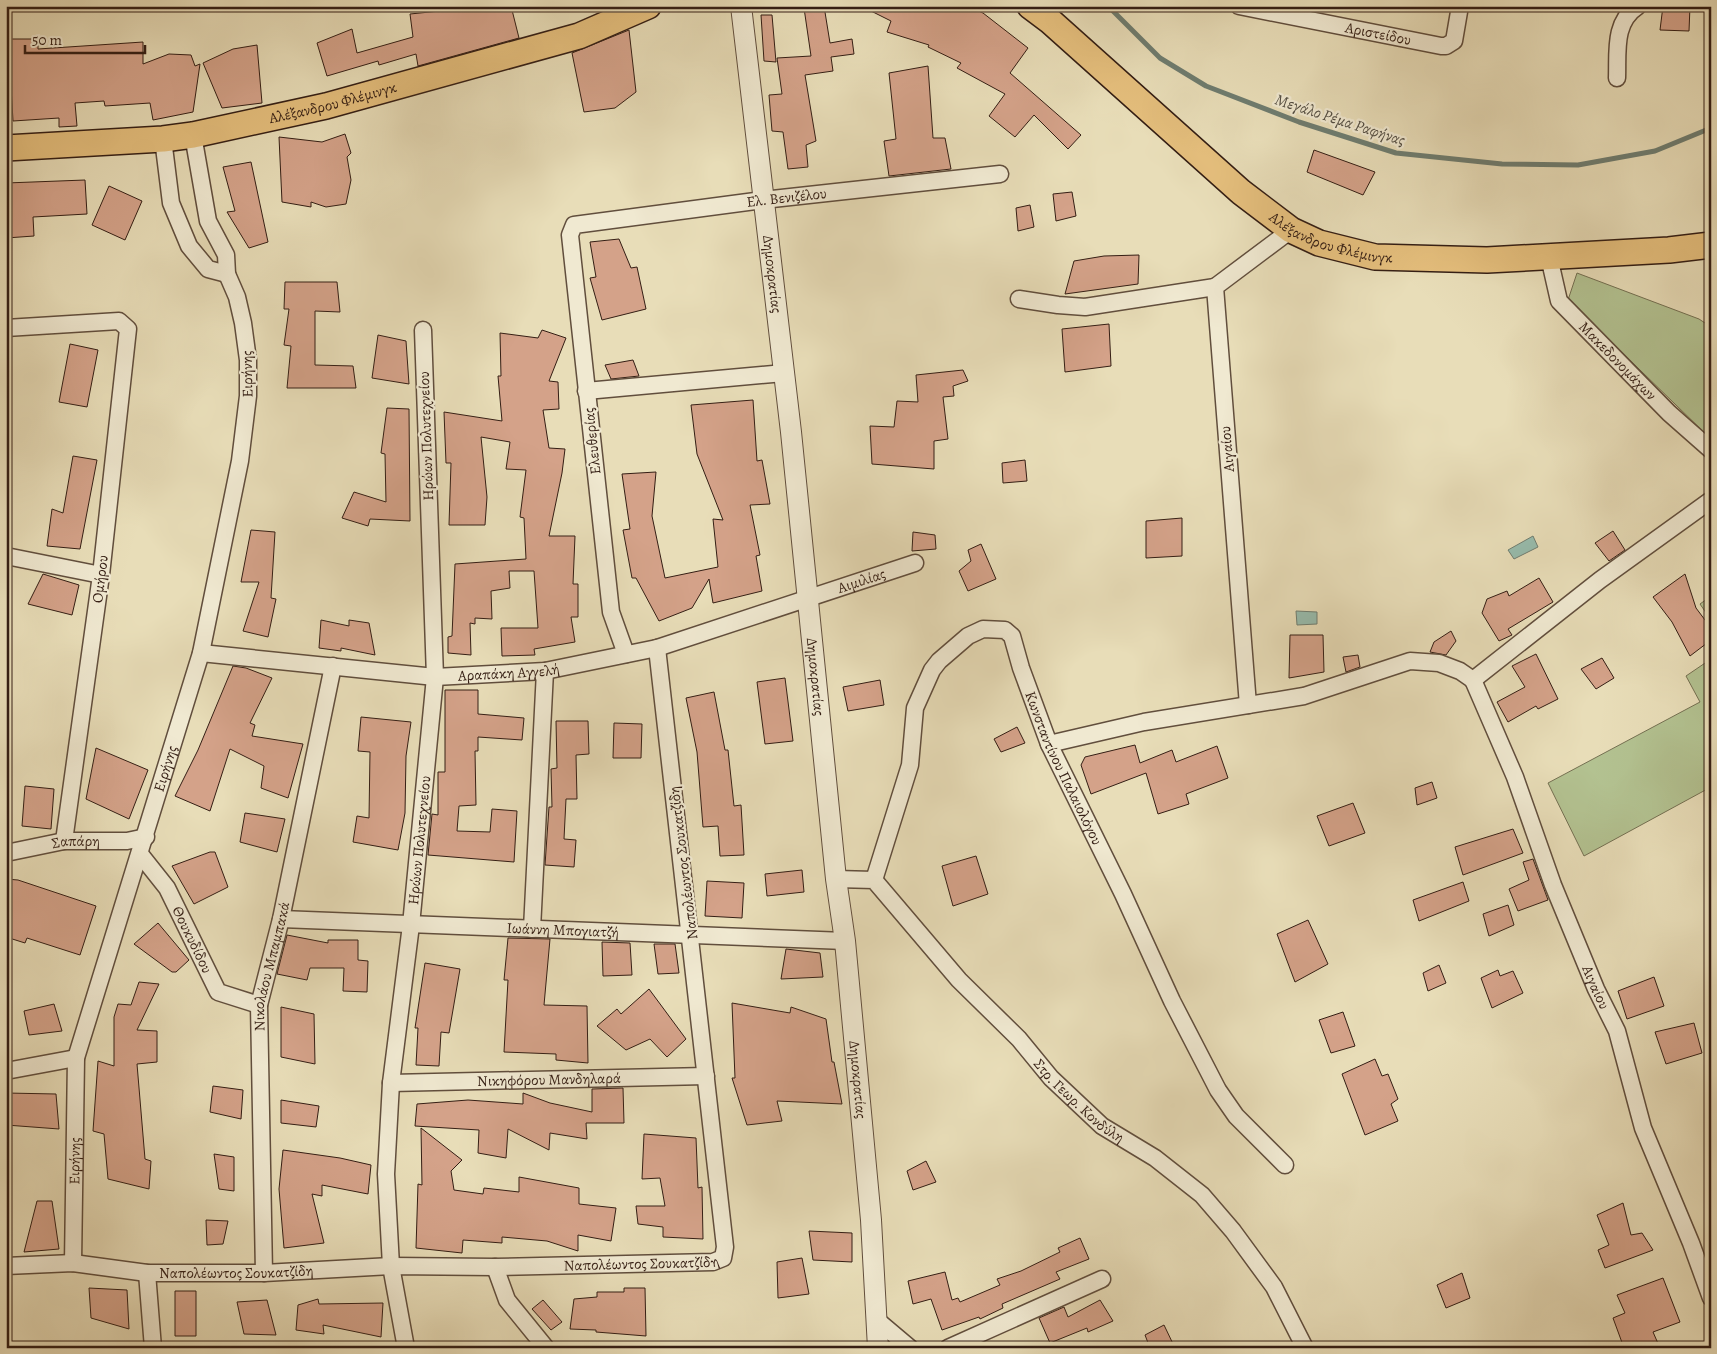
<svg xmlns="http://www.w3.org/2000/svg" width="1717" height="1354" viewBox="0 0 1717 1354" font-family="Alegreya,serif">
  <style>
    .green { fill: #b3c291; stroke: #747052 }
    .water { fill: #97bcad; stroke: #6f7d70 }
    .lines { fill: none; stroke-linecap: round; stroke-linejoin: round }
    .stream { stroke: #6f7d70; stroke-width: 5 }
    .building { fill: #d4a289; stroke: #341e14 }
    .minor-casing { stroke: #614e3d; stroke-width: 19 }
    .tertiary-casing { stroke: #614e3d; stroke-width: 22 }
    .primary-casing { stroke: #341e14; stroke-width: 28 }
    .minor { stroke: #f0e9d1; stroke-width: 16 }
    .tertiary { stroke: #f0e9d1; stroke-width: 20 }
    .primary { stroke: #e4be7c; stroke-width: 25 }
    .labels { text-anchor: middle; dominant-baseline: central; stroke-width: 4.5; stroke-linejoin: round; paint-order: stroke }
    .street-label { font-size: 15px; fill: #341e14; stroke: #f0e9d1 }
    .water-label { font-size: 16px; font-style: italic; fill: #524d42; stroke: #f0e9d1 }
  </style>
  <rect width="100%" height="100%" fill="#e8ddb8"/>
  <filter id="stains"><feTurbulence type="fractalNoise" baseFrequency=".004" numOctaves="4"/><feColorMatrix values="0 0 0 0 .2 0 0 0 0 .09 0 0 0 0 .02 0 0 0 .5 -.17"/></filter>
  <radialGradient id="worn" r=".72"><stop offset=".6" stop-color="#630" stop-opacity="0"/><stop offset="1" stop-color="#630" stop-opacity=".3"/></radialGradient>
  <path class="green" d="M1577 273 1699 319 1711 327V439L1568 300Z
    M1711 596V620L1700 604Z
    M1711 659V787L1584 856 1548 783 1700 702 1686 676Z"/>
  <path class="water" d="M1533 536 1538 547 1514 559 1508 550Z
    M1296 611 1317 612V624L1297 625Z"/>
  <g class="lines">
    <path class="stream" d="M1108 6 1160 58 1206 86 1299 122 1396 153 1502 164 1578 165 1655 151 1711 128"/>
  </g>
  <path class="building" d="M489 6H511L519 38 418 66 416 54 379 65 378 61 327 76 317 43 352 29 357 53 413 37 410 14Z
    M824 6 830 43 852 39 854 54 831 57 833 71 805 75 816 141 806 145 808 167 788 169 783 132 772 131 769 95 782 94 777 58 811 56 804 8Z
    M861 6H967L983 13 1028 48 1010 73 1081 135 1068 149 1034 115 1015 137 989 116 1005 94 957 68 961 63 928 47 929 45 887 32 891 21Z
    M1663 6H1690L1689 31 1660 30Z
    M761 15H772L776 62 764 61Z
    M629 30 636 92 615 108 584 112 572 53Z
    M6 39H38V49L143 42V64L169 54 191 55 195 66 200 64 193 112 153 120 150 103 105 106 104 101 75 103 77 126 59 127V118L13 121 10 70H6Z
    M257 45 262 103 222 108 203 63 233 49Z
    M928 66 933 138H945L951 169 889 176 884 141 896 139 889 73Z
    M345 134 351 153 347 157 351 180 346 204 326 207 311 202V207L282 202 279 137 322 142Z
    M1314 150 1375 172 1363 195 1307 172Z
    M251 162 268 242 249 248 227 212 235 211 223 167Z
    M85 180 87 214 33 217 34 236 6 238V183Z
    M109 186 142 201 125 240 92 225Z
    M1072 192 1076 216 1056 221 1053 194Z
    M1030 205 1034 227 1018 231 1016 208Z
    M619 239 631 268 637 267 646 309 602 320 590 278 596 277 590 242Z
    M1139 255 1138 284 1065 294 1074 261 1104 256Z
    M285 282H337L340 312 315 311V365L353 366 356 388H287L291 346 284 345 289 309H284Z
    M1109 324 1111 366 1065 372 1062 329Z
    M542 330 566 338 549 381 558 382 559 409 543 410 549 448 565 449 562 473 549 536H575L573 584H578V617H571L575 642 534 649 535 655 502 656 501 628H538L534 571H509L510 588 491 591 492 619 475 618V624L470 623 471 655 448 653V637L452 636 455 564 526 559 524 518 520 517 526 470 506 469 510 442 481 437 487 497 485 525H449L451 463H446L444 412 502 421 498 376H501L500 333 538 338Z
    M378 335 406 341 409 384 372 378Z
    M70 344 98 350 87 407 59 402Z
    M633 360 639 376 611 379 605 365Z
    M963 370 968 381 953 386 954 396 943 397 948 439 934 441V469L872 464 870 426 894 427 897 401 918 402 916 375Z
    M753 400 757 461 762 460 770 504 750 505 760 555 756 556 762 591 713 603 709 579 692 608 659 621 636 578H632L623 530 630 529 622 474 656 472 652 516 665 578 718 567 713 519 723 520 697 454 691 405Z
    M387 408 409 409 410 521 370 519 368 526 342 518 354 492 386 502 385 454 381 453Z
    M73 456 97 460 80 549 47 546 52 509 63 513Z
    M1025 460 1027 481 1003 483 1002 463Z
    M1182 518V556L1146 558V521Z
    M251 530 275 532 271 598 276 599 268 637 243 631 259 582H241Z
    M1613 531 1625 550 1609 561 1595 543Z
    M913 532 935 535 936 549 912 551Z
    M981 544 996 579 968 591 959 571 971 561 968 550Z
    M43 574 79 585 72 615 28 604Z
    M1685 574 1696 608 1711 628V640L1690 656 1672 622 1653 597Z
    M1539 578 1553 602 1508 629 1512 635 1499 641 1482 613 1487 599 1507 591 1509 596Z
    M321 620 349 626V620L369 623 375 655 341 648V651L319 648Z
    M1451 631 1456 641 1446 655 1430 652 1434 642Z
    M1290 635H1323L1324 672 1289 678Z
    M1536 654 1558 699 1538 709 1536 706 1508 722 1497 702 1525 687 1512 666Z
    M1358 655 1360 667 1346 672 1343 657Z
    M1602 658 1614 678 1596 689 1581 669Z
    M233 666 246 668 272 678 250 723 255 725 252 736 303 744 288 798 261 788 264 766 230 749 210 811 175 796 198 750Z
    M785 678 793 741 765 744 757 682Z
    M880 680 884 705 848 711 843 687Z
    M445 690H478V714L524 718 522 740 478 737V751H475L476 805 459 806 457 831 490 832 492 809 517 811 514 862 428 855 432 814 438 815V772H445Z
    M714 692 725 750H728L734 806 741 805 744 855 720 856 718 826 703 827 697 752 686 698Z
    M361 717 411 722 406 756 405 813 398 850 353 842 357 816 369 818 370 752 358 751Z
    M556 721H588L589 754 576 755 577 799H566L564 839 576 840 574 867 545 865 549 807H552L551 769 557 768Z
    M614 723 642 724 641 758H613Z
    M1017 727 1025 743 1001 752 994 739Z
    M1135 745 1140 763 1172 750 1176 762 1217 746 1228 778 1186 794 1189 804 1158 814 1146 773 1091 794 1081 765 1085 757Z
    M96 748 148 770 129 819 86 799Z
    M1432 782 1437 798 1417 805 1415 788Z
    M25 786 54 789 51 829 22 826Z
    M1353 803 1365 833 1329 846 1317 816Z
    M245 813 285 819 277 852 240 842Z
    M1513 829 1523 853 1463 875 1455 847Z
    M210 852H215L228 887 194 904 172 866Z
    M976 856 988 894 953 906 942 866Z
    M1533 859 1548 900 1518 911 1509 889 1529 880 1523 862Z
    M802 870 804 892 767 896 765 874Z
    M6 879 18 880 96 906 80 955 27 938 25 943 6 937Z
    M707 881 744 883 742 918 705 916Z
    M1463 882 1469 901 1419 921 1413 900Z
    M1508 905 1514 925 1489 936 1483 914Z
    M1308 920 1328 964 1295 982 1277 934Z
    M158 923 189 960 176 972H172L134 944Z
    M287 935 328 943V940H358V960L368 961 367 992 343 991 344 968H310L307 980 277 974Z
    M508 938 550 939 544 1005 587 1006 588 1063 556 1060V1054L504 1052 508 980H504Z
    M602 942 630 943 632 975 603 976Z
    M654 944H675L679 973 658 974Z
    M786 949 820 953 823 977 781 979Z
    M425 963 460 969 449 1033 441 1032 439 1066 416 1065 418 1028H415Z
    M1439 965 1446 983 1428 991 1423 973Z
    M1498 970 1500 976 1513 971 1523 993 1492 1008 1481 978Z
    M1654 977 1664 1006 1627 1019 1618 991Z
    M139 982 159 984 137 1030 157 1031V1062L137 1064 145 1159 151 1161 149 1189 108 1179 104 1134 93 1131 98 1061 114 1066V1017L118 1004 131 1005Z
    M649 989 686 1039 667 1057 650 1039 626 1050 597 1026 617 1009 621 1014Z
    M732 1003 790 1013 791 1007 826 1019 832 1062H834L842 1104 777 1101 782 1121 747 1125 732 1078H735Z
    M54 1004 62 1031 29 1035 24 1011Z
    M281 1007 314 1014 315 1064 281 1057Z
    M1343 1012 1355 1046 1331 1053 1319 1020Z
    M1694 1023 1702 1053 1666 1064 1655 1032Z
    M1375 1059 1382 1076 1388 1074 1398 1099 1391 1104 1398 1121 1365 1135 1342 1074Z
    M213 1086 243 1090 241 1119 210 1112Z
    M623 1088 624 1123H586L587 1139 550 1133 549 1150 508 1129 506 1158 478 1153 479 1130 415 1126 417 1104 468 1100 523 1104V1093L550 1103 592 1112V1089Z
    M6 1093 56 1094 59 1129 6 1125Z
    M281 1100 319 1106 316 1127 281 1123Z
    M421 1128 462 1160 451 1171 454 1190 483 1194 484 1188 519 1192V1177L579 1188V1204L616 1208 611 1241 578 1235V1251L547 1241 502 1237V1243L463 1240 462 1253 416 1248 418 1184 422 1185Z
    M644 1134 696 1138 698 1188 702 1187 703 1239 663 1237V1227L638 1224 636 1206H665L660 1178 642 1179Z
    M283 1150 340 1158 371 1165 368 1194 322 1185V1196L312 1194 324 1243 284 1248 279 1189Z
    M214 1154 234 1157V1191L219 1189Z
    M926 1161 936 1182 913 1190 907 1171Z
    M37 1201H52L59 1249 24 1252Z
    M1623 1203 1631 1235 1642 1233 1653 1250 1605 1268 1598 1250 1609 1245 1597 1215Z
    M206 1220 228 1221 223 1244 207 1245Z
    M809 1231 852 1233V1262L813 1260Z
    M1080 1238 1089 1259 1056 1272 1060 1279 1002 1304 1003 1308 980 1319 979 1317 942 1330 931 1299 913 1304 908 1281 945 1272 952 1300 958 1298 960 1302 1000 1285 997 1279 1021 1271 1060 1252 1058 1248Z
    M802 1258 809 1294 778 1298 777 1262Z
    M1462 1273 1470 1298 1446 1308 1437 1285Z
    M1663 1278 1680 1322 1653 1332 1660 1348H1624L1613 1318 1625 1313 1617 1295Z
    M89 1288 127 1290 129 1329 91 1318Z
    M624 1288H645L646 1336 596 1332V1330L570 1329 574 1299 597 1297V1292H624Z
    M175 1291H196V1336H175Z
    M318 1299 319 1304 383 1303 381 1337 323 1325 324 1334 296 1330 298 1305Z
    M267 1300 276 1335 244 1334 237 1302Z
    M543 1300 562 1322 551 1330 532 1309Z
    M1100 1300 1113 1321 1088 1332 1087 1328 1050 1343 1039 1318 1064 1307 1068 1317Z
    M1164 1325 1175 1348H1150L1145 1335Z"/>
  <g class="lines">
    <defs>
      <g id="minor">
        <path id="s1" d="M1239 6 1441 46H1446L1454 41 1460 6"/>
        <path d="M1617 78C1618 52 1613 22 1638 6"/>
        <path d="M163 139 171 203 189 246 208 269 227 274"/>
        <path id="s2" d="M1549 257 1559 301 1669 413 1711 450"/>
        <path d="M1019 299 1058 305 1085 307 1215 287"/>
        <path d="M6 328 119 321 128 329 101 575 64 841"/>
        <path d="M586 391 784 373"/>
        <path d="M6 556 101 575"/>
        <path id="s3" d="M201 653 435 677 545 671 657 648 915 563"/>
        <path id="s4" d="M626 654 611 612 570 235 574 225 763 200 1000 174"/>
        <path id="s5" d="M1473 680 1515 777 1553 885 1596 989 1617 1031 1643 1128 1691 1243 1711 1298"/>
        <path d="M1473 680 1600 580 1711 500"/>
        <path d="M1248 705 1215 287 1291 230"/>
        <path d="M1049 744 1144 722 1304 696 1410 661 1439 663 1460 671 1473 680"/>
        <path id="s6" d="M6 853 64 841H127L146 837"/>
        <path id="s7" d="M140 854 167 888 218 992 259 1005"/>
        <path id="s8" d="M836 879 874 880 959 980 1019 1039 1051 1078 1102 1126 1155 1158 1202 1195 1233 1231 1274 1287 1305 1348"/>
        <path id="s9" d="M874 880 910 765 915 708 932 670 939 661 968 636 983 629 1005 630 1012 636 1021 668 1049 744 1123 894 1172 1001 1218 1090 1236 1116 1285 1165"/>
        <path id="s10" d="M281 919 845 941"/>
        <path d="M532 929 545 671"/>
        <path d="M6 1071 76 1058"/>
        <path id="s11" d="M391 1083 706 1076"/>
        <path id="s12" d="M73 1263 76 1058 201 653 240 461 248 396V360L243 323 237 297 227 274 226 255 208 221 193 135"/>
        <path id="s13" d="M6 1266 73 1263 147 1273H264L391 1266 495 1267 713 1262 723 1258 725 1247 657 648"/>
        <path d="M495 1267 507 1300 546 1348"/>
        <path d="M147 1273 153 1348"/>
        <path id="s14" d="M264 1273 259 1005 281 919 333 666"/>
        <path d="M878 1321 910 1348"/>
        <path id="s15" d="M406 1348 391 1266 386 1174 391 1083 411 925 435 677 423 330"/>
        <path d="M948 1348 1102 1279"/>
      </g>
      <g id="tertiary">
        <path id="s16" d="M741 6 791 432 836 879 845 941 871 1220 878 1348"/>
      </g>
      <g id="primary">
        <path id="s17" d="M1030 6 1050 21 1241 192 1291 230 1319 243 1375 257 1487 260 1669 250 1711 245"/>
        <path id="s18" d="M6 148 163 139 193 135 326 106 579 36 648 6"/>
      </g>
    </defs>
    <use href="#minor" class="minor-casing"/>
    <use href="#tertiary" class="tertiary-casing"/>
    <use href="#primary" class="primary-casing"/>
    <use href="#minor" class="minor"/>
    <use href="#tertiary" class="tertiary"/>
    <use href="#primary" class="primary"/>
  </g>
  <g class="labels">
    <g class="street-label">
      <text stroke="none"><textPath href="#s1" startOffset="142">Αριστείδου</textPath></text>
      <text stroke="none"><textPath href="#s18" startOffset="331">Αλέξανδρου Φλέμινγκ</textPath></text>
      <text stroke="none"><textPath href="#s4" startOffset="649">Ελ. Βενιζέλου</textPath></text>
      <text stroke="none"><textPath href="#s17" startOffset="385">Αλέξανδρου Φλέμινγκ</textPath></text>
      <text stroke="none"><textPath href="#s16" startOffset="270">Δημοκρατίας</textPath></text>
      <text stroke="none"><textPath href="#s2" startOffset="129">Μακεδονομάχων</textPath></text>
      <text transform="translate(247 374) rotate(-91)">Ειρήνης</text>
      <text transform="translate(426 436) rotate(-92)">Ηρώων Πολυτεχνείου</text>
      <text transform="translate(592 441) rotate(-96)">Ελευθερίας</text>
      <text transform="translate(1227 449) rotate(-95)">Αιγαίου</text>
      <text transform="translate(100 579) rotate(-83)">Ομήρου</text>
      <text stroke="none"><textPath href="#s3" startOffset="675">Αιμιλίας</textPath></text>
      <text stroke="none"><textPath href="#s3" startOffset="309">Αραπάκη Αγγελή</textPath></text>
      <text stroke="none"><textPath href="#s16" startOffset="675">Δημοκρατίας</textPath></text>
      <text stroke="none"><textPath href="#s9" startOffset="459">Κωνσταντίνου Παλαιολόγου</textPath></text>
      <text stroke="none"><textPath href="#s12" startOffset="508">Ειρήνης</textPath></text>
      <text stroke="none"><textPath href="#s15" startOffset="511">Ηρώων Πολυτεχνείου</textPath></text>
      <text stroke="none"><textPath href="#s6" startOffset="71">Σαπάρη</textPath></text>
      <text transform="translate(683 863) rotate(-97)">Ναπολέωντος Σουκατζίδη</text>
      <text stroke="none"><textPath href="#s10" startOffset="282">Ιωάννη Μπογιατζή</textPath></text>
      <text stroke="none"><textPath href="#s7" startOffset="101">Θουκυδίδου</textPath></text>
      <text stroke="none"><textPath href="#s14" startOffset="308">Νικολάου Μπαμπακά</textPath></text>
      <text stroke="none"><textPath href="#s5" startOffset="331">Αιγαίου</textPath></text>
      <text stroke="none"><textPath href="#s11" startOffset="158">Νικηφόρου Μανδηλαρά</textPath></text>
      <text stroke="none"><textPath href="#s16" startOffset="1080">Δημοκρατίας</textPath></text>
      <text stroke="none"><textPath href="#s8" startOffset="340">Στρ. Γεωρ. Κονδύλη</textPath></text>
      <text stroke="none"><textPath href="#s12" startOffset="102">Ειρήνης</textPath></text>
      <text stroke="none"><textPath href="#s13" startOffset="636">Ναπολέωντος Σουκατζίδη</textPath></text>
      <text stroke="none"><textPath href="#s13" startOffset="231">Ναπολέωντος Σουκατζίδη</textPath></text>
    </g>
    <g class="water-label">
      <text transform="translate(1340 120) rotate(18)">Μεγάλο Ρέμα Ραφήνας</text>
    </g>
  </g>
  <rect width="1717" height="1354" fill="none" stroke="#e8ddb8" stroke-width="25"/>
  <rect x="8" y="8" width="1702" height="1339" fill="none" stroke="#341e14" stroke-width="2.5"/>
  <rect x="12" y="12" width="1692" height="1329" fill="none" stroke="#341e14"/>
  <path d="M25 45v8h120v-8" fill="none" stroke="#341e14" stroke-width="2.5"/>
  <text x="32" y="45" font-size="15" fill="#341e14" stroke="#f0e9d1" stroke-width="4" paint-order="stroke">50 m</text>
  <rect width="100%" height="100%" filter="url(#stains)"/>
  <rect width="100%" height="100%" fill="url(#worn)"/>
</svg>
